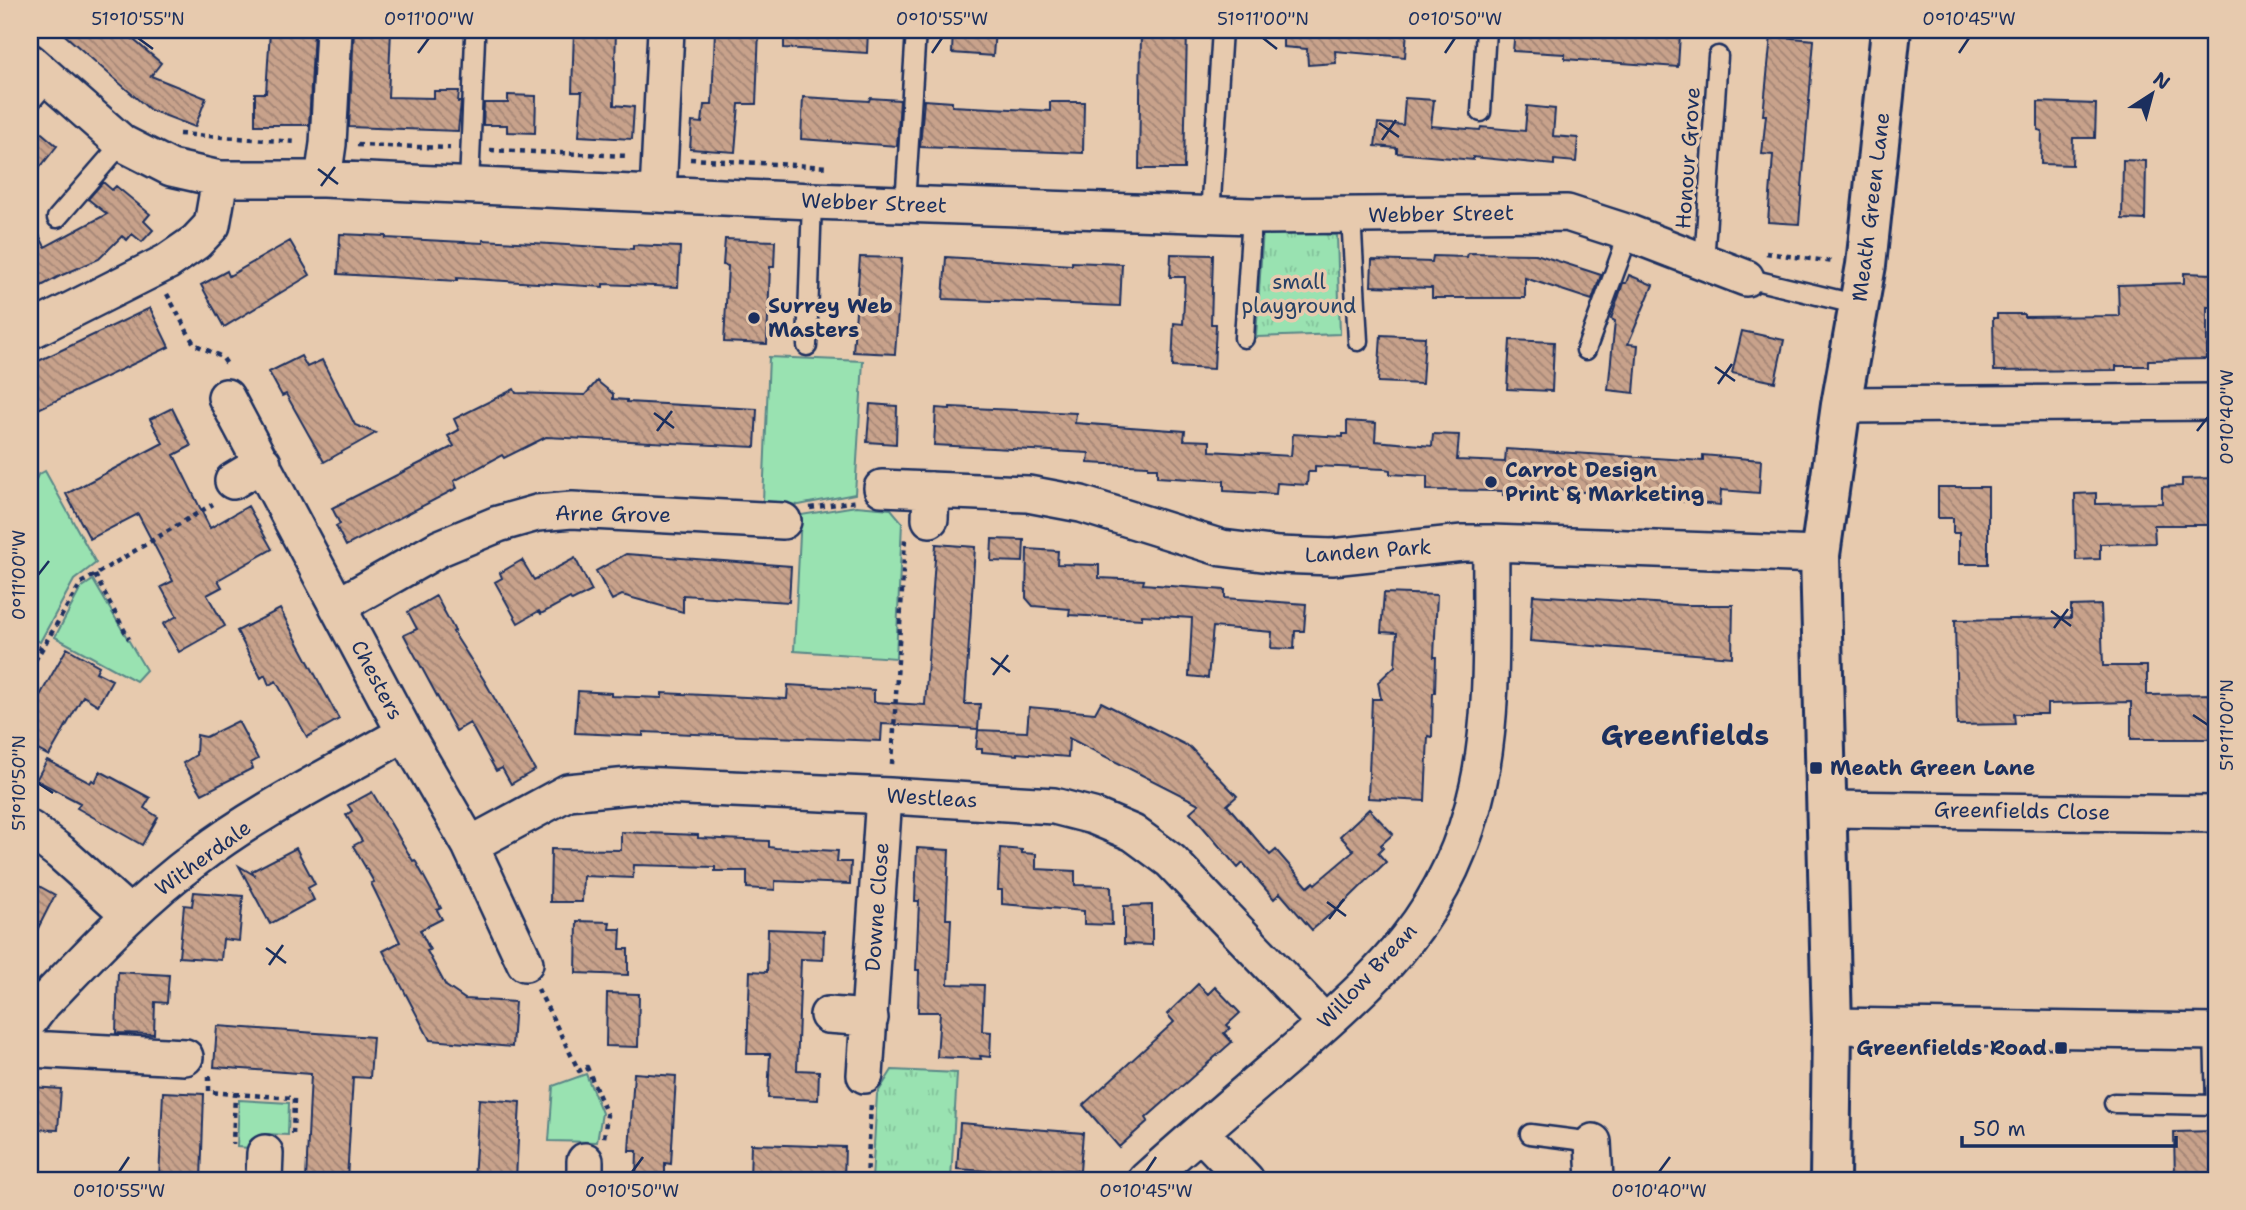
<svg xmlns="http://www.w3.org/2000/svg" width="2246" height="1210" viewBox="0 0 2246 1210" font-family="'Shantell Sans',sans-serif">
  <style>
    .green { fill: #99e2b1; stroke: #5a8888; stroke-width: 2 }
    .park { fill: url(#park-tufts); stroke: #5a8888; stroke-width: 2 }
    .building { fill: url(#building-back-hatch); stroke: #1b2f5e; stroke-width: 2 }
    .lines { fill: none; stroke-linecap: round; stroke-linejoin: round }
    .lane-casing { stroke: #1b2f5e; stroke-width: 23 }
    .street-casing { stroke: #1b2f5e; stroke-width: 40 }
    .secondary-casing { stroke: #1b2f5e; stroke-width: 44 }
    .path { stroke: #1b2f5e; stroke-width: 4.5; stroke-dasharray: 5 5; stroke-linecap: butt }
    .lane { stroke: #e7caae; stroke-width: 18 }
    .street { stroke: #e7caae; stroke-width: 35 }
    .secondary { stroke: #e7caae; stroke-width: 38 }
    .ticks { fill: none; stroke: #1b2f5e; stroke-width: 2.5 }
    .poi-dot { fill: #1b2f5e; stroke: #e7caae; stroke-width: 2.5 }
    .labels { text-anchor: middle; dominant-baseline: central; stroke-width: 7; stroke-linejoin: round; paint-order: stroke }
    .street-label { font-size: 21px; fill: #1b2f5e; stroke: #e7caae }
    .park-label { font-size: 21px; fill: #284166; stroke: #e7caae }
    .poi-label { font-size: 21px; font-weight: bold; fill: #1b2f5e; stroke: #e7caae; text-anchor: start }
    .district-label { font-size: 28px; font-weight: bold; fill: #1b2f5e; stroke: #e7caae }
    .neatline { fill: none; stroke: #1b2f5e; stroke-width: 2.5 }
    .ticks-label { font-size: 18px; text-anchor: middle; fill: #1b2f5e }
  </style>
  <defs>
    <pattern id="park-tufts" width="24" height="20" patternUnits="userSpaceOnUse" patternTransform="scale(1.75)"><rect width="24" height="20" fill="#99e2b1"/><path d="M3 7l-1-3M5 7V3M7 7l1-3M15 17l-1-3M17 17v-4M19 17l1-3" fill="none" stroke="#83c29b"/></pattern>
    <pattern id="building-back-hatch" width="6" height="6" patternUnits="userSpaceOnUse" patternTransform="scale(1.75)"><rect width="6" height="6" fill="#c8a28b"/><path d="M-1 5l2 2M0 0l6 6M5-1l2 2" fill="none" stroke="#a28475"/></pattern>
  </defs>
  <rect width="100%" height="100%" fill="#e7caae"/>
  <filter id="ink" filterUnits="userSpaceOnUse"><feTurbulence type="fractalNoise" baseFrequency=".0143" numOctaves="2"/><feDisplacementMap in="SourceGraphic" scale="14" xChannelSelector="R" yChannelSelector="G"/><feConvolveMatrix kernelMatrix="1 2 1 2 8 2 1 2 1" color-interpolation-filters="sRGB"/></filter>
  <g filter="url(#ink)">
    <path class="green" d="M769 357 863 361 855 494 799 505 763 501Z
      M45 471 96 563 74 580 40 642 30 636V491L38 475Z
      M856 506 891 509 902 522 896 658 794 651 801 515Z
      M93 580 146 670 136 681 55 637 81 588Z
      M586 1074 602 1113 597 1142 549 1141 553 1086Z
      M239 1100 289 1103 288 1135 266 1134 265 1149 237 1147Z"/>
    <path class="park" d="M1263 230 1337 235 1340 334 1256 337Z
      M892 1070 957 1073 951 1180H872L877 1094Z"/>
    <path class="building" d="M59 30H122L161 63 151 76 206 98 195 127 150 110Z
      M270 30H314L309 125H255V93H266Z
      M354 30H391L388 97 434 98V91H459L458 102H461L458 131 349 127Z
      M574 30H616L614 105 634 107 632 139 579 136 582 92H572Z
      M715 30H759L756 104H739L735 152 690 149 692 122 702 123 704 105H712Z
      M784 30H868L867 53 784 48Z
      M953 30H995L993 56 952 53Z
      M1141 30H1187L1184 169H1139Z
      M1283 30H1407L1405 57 1335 51 1336 63 1308 65 1307 49 1283 47Z
      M1515 30H1666V32L1680 34 1678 67 1565 59V54L1513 51Z
      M1771 36 1814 40 1799 224 1768 222 1773 155 1762 154 1766 115H1763Z
      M508 95 536 96 535 133 507 132V125H483L484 103H508Z
      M803 97 869 101 870 98 900 100 897 146 801 139Z
      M1405 98 1434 100 1431 126 1480 130 1481 127 1525 131 1527 106 1555 109 1553 136 1578 138 1576 162 1554 160V165L1473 157V160L1397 153V148L1375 146 1378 123 1403 125Z
      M924 100 952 102V106L1050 111V102H1084L1083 153 920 147Z
      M2038 102 2096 104 2095 138H2073L2072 165 2041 164 2042 131 2038 130Z
      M30 123 57 146 30 180Z
      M2123 160 2146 161 2145 220 2122 219Z
      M103 182 112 190 116 186 150 214 144 221 153 230 142 242 132 234 127 240 122 236 99 259 60 276 30 292V217L45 247 107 214 88 199Z
      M340 234 386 236V238L483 243V240L633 249V245L680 247 678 287 603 284V287L457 278V281L338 274Z
      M725 239 775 241 774 267H770L767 344 724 342 728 266 723 265Z
      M290 241 310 275 224 327 201 285 227 271 229 276Z
      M1468 253 1536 254 1601 275 1592 300 1525 278V298H1432V288L1371 286 1372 260 1432 262 1433 256 1467 257Z
      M1171 254 1213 255 1211 324H1216L1214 369 1172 367 1174 323 1183 324 1185 277H1170Z
      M860 257 902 258 895 354 853 352Z
      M946 257 1072 265V262L1122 264 1120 306 943 299Z
      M2184 273 2215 274 2216 307H2207V359L2148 360V366H2116V370L1994 371 1993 318H1997V314H2024V317L2119 316 2118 285 2184 283Z
      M1629 275 1653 285 1628 344 1638 345 1634 393 1608 390 1615 321 1611 319 1623 283H1626Z
      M150 308 169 347 30 413V365Z
      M1742 331 1784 340 1775 382 1732 373Z
      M1381 335 1425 337 1422 384 1378 382Z
      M1510 340 1554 342 1552 391 1507 389Z
      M301 356 307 367 322 360 355 425 376 433 324 462 286 394 282 396 269 372Z
      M597 381 613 394V399L627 400V402L757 409 755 447 546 437 504 458 502 455 454 481 457 488 346 546 336 526 340 524 332 508 454 446 448 436 459 430 454 419 514 389 516 393 585 395Z
      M870 404 897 406 896 444 867 442Z
      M950 407 1076 413 1075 423 1185 431 1184 440 1210 441V451L1291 456 1293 434 1343 437V434H1347V421L1376 423 1375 441 1432 446 1433 434 1459 435 1457 460 1505 462 1506 449 1703 461V455L1761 460 1759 493 1721 490 1720 505 1552 489 1551 498 1503 495V491L1427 490V476L1390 474V470L1385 469 1315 466V472H1308L1307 485 1277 483 1276 494 1224 491V481L1157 477V468H1148V466L1088 463 1089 453 934 445 936 408 950 409Z
      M172 408 191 446 174 455 210 528 248 506 272 549 218 580 222 587 207 595 225 626 179 652 163 624 177 616 161 587 173 581 138 514 90 539 66 494 163 443 150 419Z
      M2216 478V525H2154L2155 543 2100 544V559L2076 560 2075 494 2096 493V504L2162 503V487L2182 486V479Z
      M1938 487H1988V564H1959V533H1953V518H1938Z
      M992 539 1024 540 1023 562 991 561Z
      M936 544 975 547 965 704H980L978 729 882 724 881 741 643 732V736L575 733 578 691 611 693V696L662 698V693L787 699 788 685 874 690V702L925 705Z
      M1027 549 1058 551 1057 564 1099 565V578L1144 580 1143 584 1225 590V598L1306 604 1304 631H1295L1294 649 1271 648 1272 632 1213 627 1208 678 1189 676 1192 618 1142 615V619L1069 615 1070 609 1033 606 1026 598Z
      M626 554 791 566 789 602 683 595V612L622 595 612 600 596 571Z
      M575 558 592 591 572 601 570 598 541 614 539 611 518 623 495 582 502 578 500 573 522 560 534 580Z
      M1384 593 1437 595 1434 657H1436L1435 693H1433L1432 737 1428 736 1425 801 1368 798 1372 699H1381L1378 682 1395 666 1397 633 1381 632Z
      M1533 595 1684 605H1733L1732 657 1530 641Z
      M436 596 455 631 453 632 484 680 535 770 511 784 502 768 496 771 470 723 456 731 404 635 417 629 408 612Z
      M2101 605 2103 666H2147V695L2216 694V739H2131V702L2047 704V714H2014L2015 724 1957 725 1955 620 2071 618V606Z
      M280 609 339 719 307 737 276 681 269 685 265 675 261 678 237 631Z
      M67 648 99 666 96 672 112 680 98 705 83 696 49 756 30 746V713Z
      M1101 702 1190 747 1237 796 1227 805 1270 855 1276 850 1308 887 1314 882 1315 884 1354 851 1340 836 1369 809 1393 834 1381 845 1383 848 1378 853 1386 862 1347 900 1312 930 1280 893 1274 899 1243 863 1238 868 1190 812 1199 804 1069 738 1068 757 1017 753V755L982 752V749H976L978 730 1027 732 1029 707 1095 713Z
      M238 721 258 759 251 763 253 768 202 794 183 763 196 755 197 735 206 737Z
      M47 760 90 783 92 780 95 782 100 771 150 798 144 808 158 817 142 845 77 808 80 803 36 780Z
      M372 792 413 861 415 860 441 908 437 910 442 919 420 930 430 950 427 951 446 986 465 999 515 1002 512 1047 430 1040 383 951 400 942 371 883 374 882 353 846 362 841 346 815 352 811 348 805Z
      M621 832 698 835V838L769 841V847L776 848 838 851 837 862H851L850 884 775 881V890L747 888V871H715V867L634 865 633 878 583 876 582 902H550L551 849 621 850Z
      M296 848 315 884 308 888 314 900 270 924 239 866 254 875 252 871Z
      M917 848 949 850 946 919H951L948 984 984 985 982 1031 991 1032 990 1057 980 1056 981 1059 937 1057 940 1012H918L919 970H916L919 901H915Z
      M1000 848 1022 850V853L1036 854V869L1075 871V885L1111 886 1112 925 1084 924V911L1002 904V890H998Z
      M30 881 55 895 30 944Z
      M194 892 243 896 239 941 223 939 221 960 179 957 184 905 192 906Z
      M1152 905V945L1124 944V906Z
      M577 921 610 922 609 929H621L620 949H628V975L576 973Z
      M768 929 824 931 823 960 801 959 797 1070 819 1071 818 1100 768 1098 770 1054H747L750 971 767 972Z
      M118 972 169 975 167 1003 155 1002 154 1034 116 1033Z
      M1198 984 1208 994 1215 987 1240 1013 1227 1025 1230 1028 1224 1033 1232 1042 1146 1118 1148 1121 1119 1147 1083 1105 1174 1022 1167 1014Z
      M607 993 639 994 638 1047 606 1046Z
      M217 1026 373 1037 370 1078 353 1077 347 1180H306L311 1074 214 1067Z
      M634 1073 676 1076 671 1164 665 1163V1180H636L637 1151H629Z
      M32 1087 61 1089 58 1130 30 1129Z
      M163 1092 204 1094 201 1180H159Z
      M479 1099 520 1102 516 1179 474 1180Z
      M960 1123 1083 1133 1080 1171 1066 1170V1176L957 1169Z
      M2214 1131 2213 1180H2175L2174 1132Z
      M751 1144 845 1147 844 1180H750Z"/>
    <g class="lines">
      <defs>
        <path id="lane" d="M30 102 50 79
          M1481 112 1486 30
          M469 185 475 38
          M905 204 916 30
          M1210 215 1222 30
          M1351 215 1358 341
          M57 218 122 143
          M1704 263 1718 56
          M1746 278 1859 305
          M1244 338 1252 216
          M807 346 812 201
          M1586 350 1629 233
          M2214 1032 2216 1105
          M2114 1103 2215 1105
          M1530 1134 1593 1142"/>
        <path id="street" d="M30 62 122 143 171 168 220 179H323L812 201 1252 216 1567 213 1629 233 1746 278
          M323 179 328 144 334 30
          M658 193 666 30
          M30 331 167 262 196 242 212 225 220 179
          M226 397 405 733 470 845 525 963
          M1841 405 2216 402
          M233 481 263 463
          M882 488 1028 494 1081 504 1222 548 1278 555 1332 557 1463 543H1491L1820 555
          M930 519 931 490
          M338 606 440 548 498 524 537 513 572 510 783 521
          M1828 809 2216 814
          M30 829 60 852 129 914
          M470 845 568 792 639 785 890 796 1054 806 1093 816 1133 833 1171 861 1325 1023
          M828 1015 870 1018
          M30 1020 42 1004C92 952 140 900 198 857 259 810 338 772 405 733
          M1832 1026 2216 1032
          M30 1049 185 1057
          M865 1075 884 796
          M1201 1133 1246 1180
          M1593 1142 1595 1180
          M264 1180 265 1153
          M585 1180V1161
          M1146 1180C1197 1134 1250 1089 1302 1044 1338 1011 1377 978 1407 939 1442 895 1466 841 1478 786 1495 711 1490 620 1491 543"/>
        <path id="secondary" d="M1830 1180 1832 1026 1820 555 1841 405 1866 265 1891 30"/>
      </defs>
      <use href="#lane" class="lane-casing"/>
      <use href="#street" class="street-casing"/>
      <use href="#secondary" class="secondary-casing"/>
      <path class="path" d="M179 134 296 142
        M357 145 450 148
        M490 150 628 156
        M690 159 828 167
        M1766 253 1834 262
        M167 294 194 344 222 357 229 367
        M810 508 857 501
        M95 575 129 639
        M30 641 42 649
        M30 669 81 583 213 504
        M892 764 905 539
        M538 989 579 1071 587 1067 607 1115 604 1138
        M209 1076V1092L235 1094 233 1144
        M235 1094 294 1098 293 1138
        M867 1180 871 1103"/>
      <use href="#lane" class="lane"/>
      <use href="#street" class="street"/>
      <use href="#secondary" class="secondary"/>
    </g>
  </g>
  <path class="ticks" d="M138 38 153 49M1263 38 1277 49M418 53 429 38M932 53 942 38M1445 53 1455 38M1959 53 1969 38M1379 123 1399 137M1382 140 1396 120M318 169 338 184M321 186 335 167M1715 367 1735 381M1718 384 1732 364M654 413 674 428M657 431 672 411M2197 431 2208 417M38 575 49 561M2051 611 2071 626M2054 628 2068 609M991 658 1010 672M993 675 1008 655M2193 715 2208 725M38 783 53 793M1327 902 1346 916M1329 919 1344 899M266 948 286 963M269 965 283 945M119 1172 129 1157M632 1172 643 1157M1146 1172 1156 1157M1659 1172 1670 1157"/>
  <g class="poi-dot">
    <circle cx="754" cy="318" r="7"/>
    <circle cx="1491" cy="482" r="7"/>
    <rect x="1809" y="761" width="14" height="14" rx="3.5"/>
    <rect x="2054" y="1041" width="14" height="14" rx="3.5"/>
  </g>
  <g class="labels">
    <g class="street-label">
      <text transform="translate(1688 158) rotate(-86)">Honour Grove</text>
      <text transform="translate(874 203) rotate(2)">Webber Street</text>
      <text transform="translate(1871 207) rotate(-83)">Meath Green Lane</text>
      <text transform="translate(1441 214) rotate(-1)">Webber Street</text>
      <text transform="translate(613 514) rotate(1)">Arne Grove</text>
      <text transform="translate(1368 551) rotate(-4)">Landen Park</text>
      <text transform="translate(377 680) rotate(62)">Chesters</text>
      <text transform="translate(932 798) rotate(3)">Westleas</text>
      <text transform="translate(2022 811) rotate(1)">Greenfields Close</text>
      <text transform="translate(203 858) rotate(-36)">Witherdale</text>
      <text transform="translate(877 907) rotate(-86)">Downe Close</text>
      <text transform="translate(1367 976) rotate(-47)">Willow Brean</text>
    </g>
    <g class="park-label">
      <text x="1299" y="282">small<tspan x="1299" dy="24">playground</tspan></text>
    </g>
    <g class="poi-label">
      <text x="768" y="306">Surrey Web<tspan x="768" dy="24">Masters</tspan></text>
      <text x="1505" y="470">Carrot Design<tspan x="1505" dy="24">Print &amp; Marketing</tspan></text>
      <text x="1830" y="768">Meath Green Lane</text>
      <text x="2047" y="1048" text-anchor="end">Greenfields Road</text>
    </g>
    <g class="district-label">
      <text x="1685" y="735">Greenfields</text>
    </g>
  </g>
  <rect width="2246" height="1210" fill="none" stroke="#e7caae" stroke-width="77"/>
  <g transform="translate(2152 94) rotate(36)" stroke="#e7caae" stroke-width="5" paint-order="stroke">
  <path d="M0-5L12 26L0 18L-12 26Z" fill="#1b2f5e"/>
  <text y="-10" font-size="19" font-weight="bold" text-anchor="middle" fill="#1b2f5e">N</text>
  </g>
  <path d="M1962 1136v10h214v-10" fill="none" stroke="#1b2f5e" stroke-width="3.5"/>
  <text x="1973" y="1136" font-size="21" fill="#1b2f5e" stroke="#e7caae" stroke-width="5" paint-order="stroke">50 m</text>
  <rect x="38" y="38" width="2170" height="1134" class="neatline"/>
  <g class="ticks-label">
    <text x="138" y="25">51°10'55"N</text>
    <text x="429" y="25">0°11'00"W</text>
    <text x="942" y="25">0°10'55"W</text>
    <text x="1263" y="25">51°11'00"N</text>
    <text x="1455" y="25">0°10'50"W</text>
    <text x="1969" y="25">0°10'45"W</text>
    <text transform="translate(2227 417) rotate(-90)" y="6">0°10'40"W</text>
    <text transform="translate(19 575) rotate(-90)" y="6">0°11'00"W</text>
    <text transform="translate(2227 725) rotate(-90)" y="6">51°11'00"N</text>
    <text transform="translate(19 783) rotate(-90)" y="6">51°10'50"N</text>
    <text x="119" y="1197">0°10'55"W</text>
    <text x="632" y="1197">0°10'50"W</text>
    <text x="1146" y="1197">0°10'45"W</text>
    <text x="1659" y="1197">0°10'40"W</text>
  </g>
</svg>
